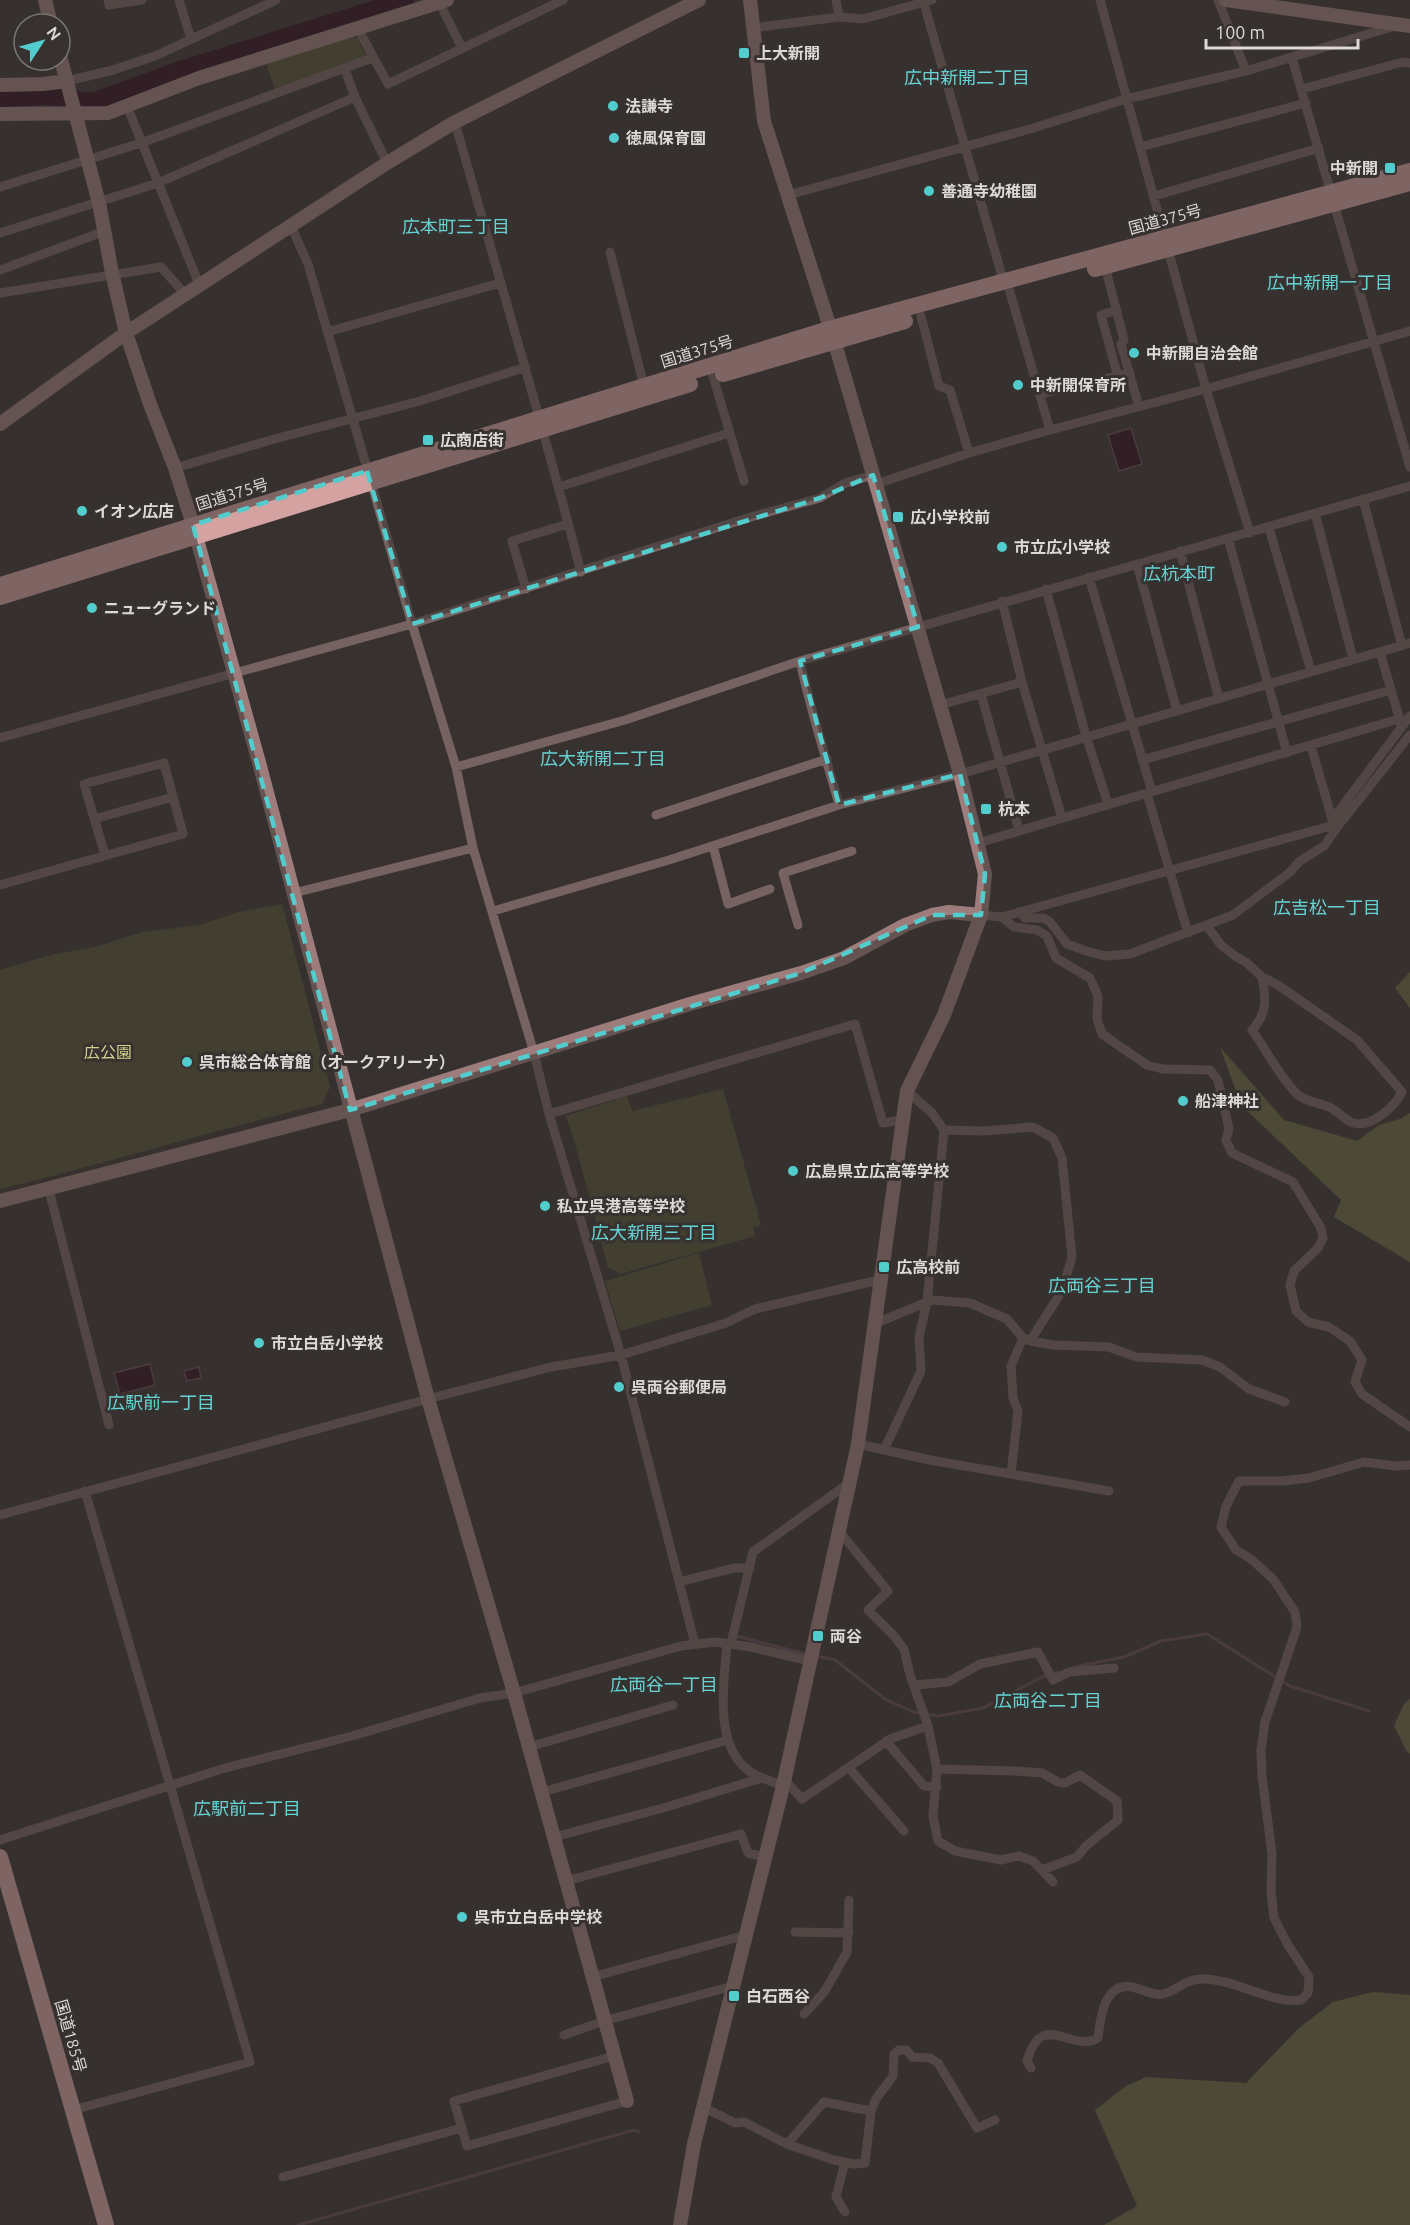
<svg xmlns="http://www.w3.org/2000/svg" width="1410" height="2225" viewBox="0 0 1410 2225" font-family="Ubuntu,'Noto Sans JP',sans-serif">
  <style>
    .green { fill: #515133 }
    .forest { fill: #67673e }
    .water { fill: #2a091a; stroke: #604753; stroke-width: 1.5 }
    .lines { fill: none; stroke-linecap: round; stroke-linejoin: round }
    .stream { stroke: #604753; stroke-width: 3 }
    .river { stroke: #2a091a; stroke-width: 18 }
    .street { stroke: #776262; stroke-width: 9 }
    .secondary { stroke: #9d7c7b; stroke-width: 14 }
    .highway { stroke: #d4a2a0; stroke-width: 16 }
    .marked { fill: none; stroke: #52cdce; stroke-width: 4.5; stroke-dasharray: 12 8; stroke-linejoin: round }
    .poi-dot { fill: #52cdce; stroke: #37322f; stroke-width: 2 }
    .labels { text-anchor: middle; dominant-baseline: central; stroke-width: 6; stroke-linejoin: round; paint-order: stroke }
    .poi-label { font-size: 16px; font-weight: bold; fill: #ddd9d8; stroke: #37322f; text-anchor: start }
    .street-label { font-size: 16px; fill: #ddd9d8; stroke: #37322f }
    .park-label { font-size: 16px; fill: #d1d18c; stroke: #37322f }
    .neighbourhood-label { font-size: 18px; fill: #65d2d3; stroke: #37322f }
  </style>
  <rect width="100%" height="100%" fill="#37322f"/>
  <path class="green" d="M353 36 357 38 365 54 364 59 276 91 266 64Z
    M282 904 330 1087 322 1104C214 1130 108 1163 0 1189V970L55 954 95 947 143 932 200 925 239 912Z
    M723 1089 761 1225 753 1227 755 1236 620 1274 608 1267 576 1147 566 1116 627 1096 632 1111Z
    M699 1253 712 1305 620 1331 605 1281Z"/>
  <path class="forest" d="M1410 972V1008L1395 988Z
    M1220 1047 1284 1120 1357 1141 1379 1125 1400 1119 1410 1113V1262L1334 1217 1341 1200 1241 1105Z
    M1410 1699V1754L1406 1750 1394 1726 1404 1704Z
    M1373 1992 1410 1995V2225H1104L1137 2206 1095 2110 1126 2086 1146 2077 1246 2083 1299 2028 1333 2002Z"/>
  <path class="water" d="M1131 428 1142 464 1119 471 1108 435Z
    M150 1364 155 1385 120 1394 114 1373Z
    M199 1367 201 1378 187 1381 184 1371Z"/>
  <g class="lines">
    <path class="stream" d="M729 1634 809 1655
      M816 1656 835 1660 885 1699 913 1712 938 1716 983 1708 1042 1677 1059 1672
      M1074 1667 1124 1657 1161 1641 1207 1634 1290 1686 1369 1711
      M298 2225 620 2134 634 2130 639 2132"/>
    <path class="river" d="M0 98 47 96 93 102 180 70 405 0"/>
    <path class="street" d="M108 0 109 5 142 0
      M179 0 191 39
      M836 0 839 17 863 19 932 0
      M923 0 1004 283
      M1100 0 1206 389 1250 533
      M1218 0 1246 71
      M439 2 462 48
      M357 27 388 84 563 0
      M752 28 839 17
      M1292 58 1410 467
      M345 69 355 97 387 163
      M67 81 113 70 155 56 276 0
      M1302 89 1403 62 1410 63
      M127 106 199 284
      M455 122C497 272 542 421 581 572
      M1140 147 1306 103
      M0 187 141 143 372 58
      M788 195 1030 129 1126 99 1246 71 1395 26
      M1154 196 1319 148
      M291 226 308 264 412 624 456 767 473 848 534 1053 549 1114 621 1355 695 1644
      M0 233 158 183 355 97
      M610 252 644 386
      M1105 266 1124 340 1121 344 1139 407
      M0 270 105 231
      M1007 282 1050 430
      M0 293 161 267 185 294
      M1117 310 1101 315 1118 377
      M921 316 939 386 950 390 969 453
      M327 332 500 283
      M710 366 744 481
      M1040 394 1130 373
      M175 468 278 438 420 401 526 367
      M876 484 969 453 1050 430 1206 389 1410 331
      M559 487 729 433
      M1363 499 1402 646
      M1315 513 1353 659
      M1269 528 1311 671
      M1228 538 1287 753
      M1180 551 1219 699
      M1137 564 1177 711
      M1089 577 1152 792
      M526 589 512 541 568 524
      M1046 589 1086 736 1108 804
      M1002 601 1022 682 1062 818
      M1380 652 1401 724
      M800 661C810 709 826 757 839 805
      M981 694 1019 830
      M940 705 1022 682
      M0 738 412 624 754 516 820 498 845 483 873 475
      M1311 746 1333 822
      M1142 760 1391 690
      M456 767 625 720 800 661 1410 486
      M1147 794 1188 933
      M656 815 827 759
      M94 819 173 797
      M1332 820 1410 716
      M978 843 1399 719
      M713 846 728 904 770 889
      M0 885 183 834 164 763 84 784 105 855
      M294 893 473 848
      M493 911 669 860 839 805 960 774 1410 643
      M1019 912 1025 918H1044L1050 922 1067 944 1086 951 1105 956 1130 954 1233 915 1289 873 1300 861 1324 846 1341 822
      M981 915 1002 917 1334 825 1343 820 1410 735
      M1002 917 1014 927 1037 930 1047 936 1056 958 1090 978 1098 996 1097 1019 1102 1034 1147 1065 1163 1069 1210 1070 1218 1080 1229 1129 1226 1140 1232 1153 1293 1182 1321 1228 1323 1238 1318 1248 1294 1271 1290 1285 1296 1311 1308 1322 1329 1327 1350 1341 1362 1360 1355 1382 1362 1394 1410 1427
      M798 925 783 873 852 851
      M1207 926 1221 945 1235 956 1246 962 1262 977 1278 985 1357 1040 1402 1092C1395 1106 1372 1128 1354 1123 1345 1121 1340 1113 1331 1108 1321 1103 1305 1102 1297 1094 1279 1076 1267 1051 1252 1030 1268 1013 1266 998 1262 977
      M907 1091 932 1113 944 1130 983 1131 1033 1127 1053 1138 1062 1158 1072 1257 1062 1291 1030 1341
      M549 1114 855 1024 883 1123 902 1120
      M49 1190 109 1425
      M874 1324 932 1300 970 1303 1007 1319 1023 1338 1030 1341 1053 1345 1109 1347 1136 1357 1202 1360 1220 1367 1249 1389 1285 1402
      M858 1444 930 1460 1109 1491
      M884 1450 921 1371 919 1337 927 1302 944 1130
      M1011 1474 1018 1411 1013 1398 1011 1366 1023 1338
      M0 1515 428 1399 551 1367 621 1355 726 1323 755 1309 879 1280
      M839 1531 888 1591 868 1610 894 1636 904 1649 910 1675 928 1726 937 1769 933 1816 938 1841 955 1851 1001 1860 1019 1856 1033 1861 1053 1882
      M679 1582 734 1568H750
      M727 1644C724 1681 713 1745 749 1771 759 1778 772 1781 783 1786
      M731 1644 753 1552 849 1483
      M915 1685 948 1682 980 1664 1038 1652 1053 1680 1069 1672 1114 1668
      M886 1741 924 1786 937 1787
      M529 1747 673 1705
      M849 1768 904 1831
      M937 1769 1016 1771 1042 1773 1058 1782 1065 1783 1080 1775 1117 1801 1118 1820 1086 1846 1077 1857 1042 1870
      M784 1779 802 1799 890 1739 928 1726
      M542 1792 728 1740
      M554 1837 663 1808 762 1778
      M0 1840 225 1768 352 1736 480 1698 514 1693 681 1646 715 1642 751 1647 810 1661
      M566 1881 741 1834 748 1853 765 1857
      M795 1932 849 1933
      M592 1977 746 1935
      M804 2014 825 1991 847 1952 849 1900
      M564 2035 604 2021 733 1986
      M614 2056 454 2101 467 2146 627 2101
      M1031 2068 1027 2061C1042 2008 1072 2054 1098 2038 1100 2019 1104 1982 1132 1987 1142 1989 1152 1996 1163 1994 1177 1991 1183 1980 1201 1979 1233 1978 1273 2005 1301 2000L1308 1993 1309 1977 1288 1945 1274 1918 1271 1891 1272 1854 1262 1776 1261 1750 1265 1722 1297 1627 1295 1612 1273 1579 1251 1559 1236 1550 1221 1527 1226 1506 1239 1481H1282L1309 1478 1364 1462 1396 1466 1410 1465
      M703 2107 735 2123 744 2122 787 2144 834 2160 854 2164 865 2163 871 2111 876 2099 893 2076 894 2054 899 2050H907L912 2057 930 2058 938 2063 977 2128 995 2120
      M73 2110 250 2062 85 1491
      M787 2144 824 2102 871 2111
      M283 2177 462 2128
      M845 2212 836 2197 845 2162"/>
    <path class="secondary" d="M45 0 51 24
      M1226 0 1410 26
      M60 56 99 203 112 273 126 333 150 404 175 468 193 525 260 766 428 1399 514 1693 627 2101
      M0 85 43 84 67 81
      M0 114 108 113 199 78 447 0
      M0 424 126 333 387 163 455 122 699 0
      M0 1201 350 1110 690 1004 801 973 844 958 905 925 932 915 949 912 981 915
      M680 2225 694 2144 783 1786 858 1444 907 1091 944 1015 981 915 985 874 960 774 834 340 764 121 750 0"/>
    <path class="highway" d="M1095 269 1410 183
      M723 374 905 321
      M0 585 829 329 1410 171
      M0 597 690 384
      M0 1857 106 2225"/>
  </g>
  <path d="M0 0H1410V2225H0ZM367 471 412 624 820 498 873 475 918 627 800 661 839 805 960 774 985 874 981 915H932L801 973 350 1110 193 525Z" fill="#37322f" fill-opacity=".55" fill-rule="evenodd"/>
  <path class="marked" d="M367 471 412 624 820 498 873 475 918 627 800 661 839 805 960 774 985 874 981 915H932L801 973 350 1110 193 525Z"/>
  <g class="poi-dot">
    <rect x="738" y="47" width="12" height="12" rx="3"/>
    <circle cx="613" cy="106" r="6"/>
    <circle cx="614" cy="138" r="6"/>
    <rect x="1384" y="162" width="12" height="12" rx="3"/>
    <circle cx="929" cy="191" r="6"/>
    <circle cx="1134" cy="353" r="6"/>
    <circle cx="1018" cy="385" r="6"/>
    <rect x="422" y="434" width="12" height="12" rx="3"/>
    <circle cx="82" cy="511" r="6"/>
    <rect x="892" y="511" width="12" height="12" rx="3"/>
    <circle cx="1002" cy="547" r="6"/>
    <circle cx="92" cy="608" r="6"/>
    <rect x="980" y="803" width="12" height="12" rx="3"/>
    <circle cx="187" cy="1062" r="6"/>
    <circle cx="1183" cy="1101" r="6"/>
    <circle cx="793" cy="1171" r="6"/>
    <circle cx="545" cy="1206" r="6"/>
    <rect x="878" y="1261" width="12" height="12" rx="3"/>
    <circle cx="259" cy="1343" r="6"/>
    <circle cx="619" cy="1387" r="6"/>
    <rect x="812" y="1630" width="12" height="12" rx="3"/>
    <circle cx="462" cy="1917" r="6"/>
    <rect x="728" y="1990" width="12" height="12" rx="3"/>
  </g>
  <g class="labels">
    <g class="poi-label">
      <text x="756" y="53">上大新開</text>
      <text x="625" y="106">法謙寺</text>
      <text x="626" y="138">徳風保育園</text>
      <text x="1378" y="168" text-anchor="end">中新開</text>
      <text x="941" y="191">善通寺幼稚園</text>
      <text x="1146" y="353">中新開自治会館</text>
      <text x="1030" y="385">中新開保育所</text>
      <text x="440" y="440">広商店街</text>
      <text x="94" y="511">イオン広店</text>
      <text x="910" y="517">広小学校前</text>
      <text x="1014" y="547">市立広小学校</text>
      <text x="104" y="608">ニューグランド</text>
      <text x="998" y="809">杭本</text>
      <text x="199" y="1062">呉市総合体育館（オークアリーナ）</text>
      <text x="1195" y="1101">船津神社</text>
      <text x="805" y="1171">広島県立広高等学校</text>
      <text x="557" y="1206">私立呉港高等学校</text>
      <text x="896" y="1267">広高校前</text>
      <text x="271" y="1343">市立白岳小学校</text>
      <text x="631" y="1387">呉両谷郵便局</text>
      <text x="830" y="1636">両谷</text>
      <text x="474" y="1917">呉市立白岳中学校</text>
      <text x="746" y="1996">白石西谷</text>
    </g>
    <g class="street-label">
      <text transform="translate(1165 219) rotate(-15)">国道375号</text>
      <text transform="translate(697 351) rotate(-17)">国道375号</text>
      <text transform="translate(232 494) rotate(-17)">国道375号</text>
      <text transform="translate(71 2036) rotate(74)">国道185号</text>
    </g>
    <g class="park-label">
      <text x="108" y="1052">広公園</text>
    </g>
    <g class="neighbourhood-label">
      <text x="967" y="77">広中新開二丁目</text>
      <text x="456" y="226">広本町三丁目</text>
      <text x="1330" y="282">広中新開一丁目</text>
      <text x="1179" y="573">広杭本町</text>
      <text x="603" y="758">広大新開二丁目</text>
      <text x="1327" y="907">広吉松一丁目</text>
      <text x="654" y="1232">広大新開三丁目</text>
      <text x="1102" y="1285">広両谷三丁目</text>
      <text x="161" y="1402">広駅前一丁目</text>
      <text x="664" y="1684">広両谷一丁目</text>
      <text x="1048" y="1700">広両谷二丁目</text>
      <text x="247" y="1808">広駅前二丁目</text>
    </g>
  </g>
  <g transform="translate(42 42) rotate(54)"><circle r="28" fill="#37322f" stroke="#797573" stroke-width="1.5"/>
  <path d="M0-4.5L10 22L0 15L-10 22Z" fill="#52cdce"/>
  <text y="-9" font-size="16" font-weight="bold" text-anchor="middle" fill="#ddd9d8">N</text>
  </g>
  <path d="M1206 39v9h152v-9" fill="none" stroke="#ddd9d8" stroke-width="3"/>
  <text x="1215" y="39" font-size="18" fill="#ddd9d8" stroke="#37322f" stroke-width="4.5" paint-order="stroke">100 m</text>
</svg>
